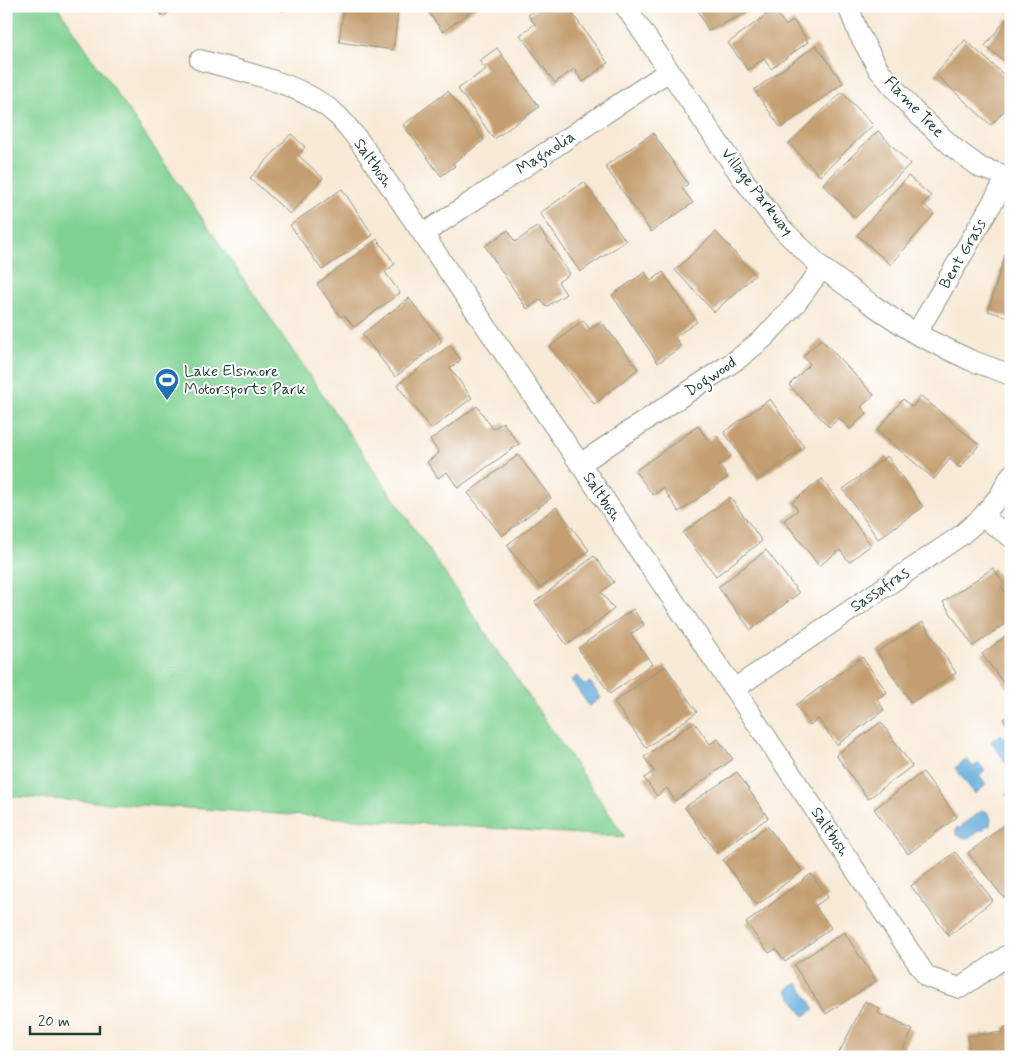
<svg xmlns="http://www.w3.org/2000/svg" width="1017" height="1063" viewBox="0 0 1017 1063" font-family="Mynerve,sans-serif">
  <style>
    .green { fill: #80d293; stroke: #508864 }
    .water { fill: #66addd; stroke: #427588 }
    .building { fill: #c49e70 }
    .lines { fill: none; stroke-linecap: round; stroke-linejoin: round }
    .street-casing { stroke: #8c9486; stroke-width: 22 }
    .street { stroke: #fff; stroke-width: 20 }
    .labels { text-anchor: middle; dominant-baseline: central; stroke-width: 4; stroke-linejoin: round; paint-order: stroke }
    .street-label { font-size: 16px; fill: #1f3d34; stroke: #fff }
    .poi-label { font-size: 16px; fill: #1f3d34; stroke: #fff; text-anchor: start }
  </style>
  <rect width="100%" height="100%" fill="#fff"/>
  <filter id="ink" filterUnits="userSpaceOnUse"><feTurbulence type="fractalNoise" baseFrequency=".02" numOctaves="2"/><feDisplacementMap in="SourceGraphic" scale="10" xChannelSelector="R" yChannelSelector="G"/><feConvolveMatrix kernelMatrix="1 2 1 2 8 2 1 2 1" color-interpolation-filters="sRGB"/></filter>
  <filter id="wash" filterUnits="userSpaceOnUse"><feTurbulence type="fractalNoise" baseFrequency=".0096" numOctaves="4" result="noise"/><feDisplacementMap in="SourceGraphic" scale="20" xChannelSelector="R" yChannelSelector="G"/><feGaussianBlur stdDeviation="1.12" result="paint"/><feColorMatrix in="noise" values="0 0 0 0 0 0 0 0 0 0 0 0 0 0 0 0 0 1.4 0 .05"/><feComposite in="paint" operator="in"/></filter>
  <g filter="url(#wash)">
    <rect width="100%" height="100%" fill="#f8ead7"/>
    <path class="green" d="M6 6H57L625 837 6 796Z"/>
    <path class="water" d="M577 676 584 686 590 682 601 698 589 706 571 680Z
      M1001 734 1011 749V764L1008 766 991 741Z
      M967 759 973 767 979 763 985 771 979 776 986 785 975 794 955 768Z
      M983 810 987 812 991 818 990 826H985L983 830 977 831 973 836 966 838 956 835V828H962L963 824Z
      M798 983 815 1009 804 1016 787 990Z"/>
    <g id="blocks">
      <path class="building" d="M155 6H177L163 17Z
        M279 6H289L282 11Z
        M344 6H399L393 50 339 42Z
        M424 6H478L443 32Z
        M541 6H553L555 10 560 6H567L608 63 583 82 574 69 555 83 520 35 535 24 528 15Z
        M696 6H761L708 31Z
        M945 6H963L962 11Z
        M774 9 786 26 793 20 808 42 771 69 764 59 748 70 728 43Z
        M1007 18 1011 21V66L985 46Z
        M965 40 1011 81V103L991 125 935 74Z
        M816 45 843 83 781 128 754 90Z
        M497 48 539 107 494 139 458 89 486 69 479 61Z
        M448 91 484 140 453 163 455 166 441 176 403 125Z
        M842 92 873 125 820 176 789 143Z
        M878 131 910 164 855 218 823 184Z
        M653 133 688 184 682 188 693 203 651 232 605 166Z
        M291 134 305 147 298 155 323 178 290 214 250 178Z
        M908 176 931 196 923 204 934 214 891 265 857 235Z
        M584 182 626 241 580 272 540 213Z
        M342 189 373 235 322 270 290 225Z
        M538 226 570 274 558 282 566 294 546 307 541 299 527 309 485 246 508 230 515 242Z
        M716 232 755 275 714 312 675 270Z
        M1010 238H1011V318L988 311Z
        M377 239 395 264 385 272 400 293 354 327 344 315 341 317 317 284Z
        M645 272 651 281 663 272 697 322 675 337 681 347 658 363 612 295Z
        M409 298 442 341 395 377 362 334Z
        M583 320 590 329 601 321 638 369 594 404 550 347Z
        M821 339 874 395 861 407 867 413 850 429 839 418 829 427 789 385 810 364 803 356Z
        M450 345 461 360 450 368 472 398 431 429 397 385Z
        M921 396 979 445 960 468 950 459 934 479 877 431 903 399 912 407Z
        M770 399 804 447 758 480 724 432Z
        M477 406 493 429 503 422 519 444 458 488 447 472 438 478 427 462 439 453 430 440Z
        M698 426 708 440 716 435 731 456 719 465 728 477 679 512 663 488 653 495 635 471Z
        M518 455 551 498 502 536 468 493Z
        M887 456 923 507 878 539 843 489Z
        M822 479 871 545 849 562 840 550 819 566 784 520 798 510 792 502Z
        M730 497 762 541 716 576 683 533Z
        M556 507 589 550 540 588 507 545Z
        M766 550 799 593 751 630 718 587Z
        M594 556 614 582 601 592 614 609 567 645 535 602Z
        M993 568 1004 584 1001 586 1011 601V620L973 646 943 602Z
        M633 609 644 625 631 634 652 664 610 694 578 648Z
        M923 622 956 673 911 703 877 652Z
        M1011 632V693L982 654Z
        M862 657 887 692 877 699 884 710 837 745 818 719 810 725 796 705Z
        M665 666 697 712 646 748 614 702Z
        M1011 713V729L1003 719Z
        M694 722 710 744 718 739 733 759 675 801 667 788 657 796 644 778 654 771 644 757Z
        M881 722 912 766 868 799 836 755Z
        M737 772 768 818 716 853 685 807Z
        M923 772 957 817 908 854 874 809Z
        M1011 790V802L1005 794Z
        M1011 820V893L1004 898 968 853Z
        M767 826 802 871 757 905 723 860Z
        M955 852 993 900 949 936 911 886Z
        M811 874 828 897 815 906 831 928 785 962 776 949 769 953 746 923Z
        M844 932 876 981 826 1014 794 965Z
        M865 1001 880 1009 878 1013 913 1030 899 1057H837Z
        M1011 1026V1057H970L968 1036 1004 1032V1027Z"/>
    </g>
  </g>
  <g filter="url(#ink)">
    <use href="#blocks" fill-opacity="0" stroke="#8c9486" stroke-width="1"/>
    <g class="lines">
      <defs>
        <path id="street" d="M625 6 743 179 780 227 822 268 871 304 916 334 970 360 1011 375
          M848 6 858 32 879 70 913 110 954 148 981 168 1011 177
          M200 60C246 73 301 82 338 116 346 124 353 134 360 142L734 689 927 977 960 988 1011 953
          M423 234 669 71
          M916 334 1008 176 1011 174
          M580 464 739 358 764 338 796 303 822 268
          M982 517 1011 537
          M734 689 960 536 982 517 1000 495 1011 475"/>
      </defs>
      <use href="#street" class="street-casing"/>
      <use href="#street" class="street"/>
    </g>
  </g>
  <defs>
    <symbol id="stadium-pin" viewBox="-11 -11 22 30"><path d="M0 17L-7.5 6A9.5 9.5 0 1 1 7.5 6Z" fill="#1f6fb2" stroke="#fff"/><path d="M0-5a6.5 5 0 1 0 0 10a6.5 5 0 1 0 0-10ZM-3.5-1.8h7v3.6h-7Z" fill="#fff"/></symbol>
  </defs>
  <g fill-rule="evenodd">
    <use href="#stadium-pin" x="153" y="366" width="28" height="38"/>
  </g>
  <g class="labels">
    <g class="street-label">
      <text transform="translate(914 107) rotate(46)">Flame Tree</text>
      <text transform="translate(546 153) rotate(-33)">Magnolia</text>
      <text transform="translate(373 163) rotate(55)">Saltbush</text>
      <text transform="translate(757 192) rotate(52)">Village Parkway</text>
      <text transform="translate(963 254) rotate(-60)">Bent Grass</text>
      <text transform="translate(711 377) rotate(-34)">Dogwood</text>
      <text transform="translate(602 497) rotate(56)">Saltbush</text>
      <text transform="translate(880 590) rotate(-34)">Sassafras</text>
      <text transform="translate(830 832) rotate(56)">Saltbush</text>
    </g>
    <g class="poi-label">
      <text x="184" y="371">Lake Elsinore<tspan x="184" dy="18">Motorsports Park</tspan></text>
    </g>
  </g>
  <rect width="1017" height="1063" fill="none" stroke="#fff" stroke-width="25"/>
  <path d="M30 1026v8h70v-8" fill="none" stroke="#1f3d34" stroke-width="2.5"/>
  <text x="38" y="1026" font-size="15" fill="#1f3d34" stroke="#ffffff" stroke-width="4" paint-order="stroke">20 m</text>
</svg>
